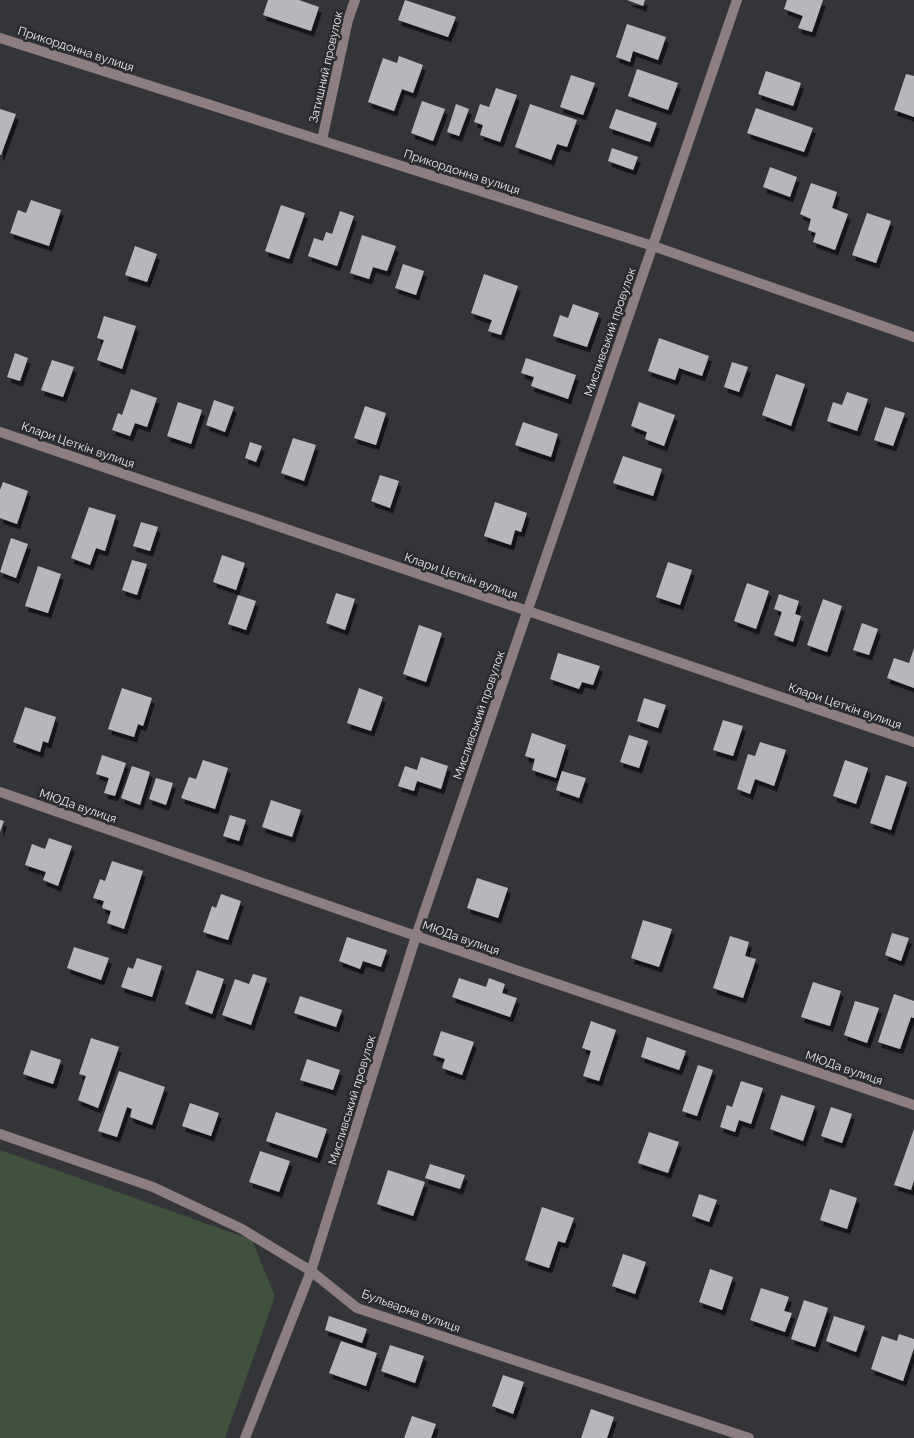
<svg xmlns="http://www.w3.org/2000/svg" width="914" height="1438" viewBox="0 0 914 1438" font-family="Raleway,sans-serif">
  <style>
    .green { fill: #3f523b }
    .building { fill: #b7b6bb; filter: url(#shadow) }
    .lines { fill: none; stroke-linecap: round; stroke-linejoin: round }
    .minor { stroke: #8e7d81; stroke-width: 10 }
    .labels { text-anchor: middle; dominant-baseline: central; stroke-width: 5; stroke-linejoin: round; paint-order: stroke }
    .street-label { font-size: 12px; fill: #e9eaec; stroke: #2a2b2f }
  </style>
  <defs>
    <filter id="shadow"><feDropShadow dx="3" dy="5.5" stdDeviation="0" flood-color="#0009"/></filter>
  </defs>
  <rect width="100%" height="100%" fill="#343539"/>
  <path class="green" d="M0 1150 252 1240 275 1296 225 1438H0Z"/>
  <path class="building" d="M268 0H299L319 7 311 31 263 15Z
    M405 0 456 17 448 37 398 20Z
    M627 0H645L643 6Z
    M787 0H823L812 32 798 28 803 16 784 9Z
    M627 24 666 37 658 60 633 51 630 62 616 57Z
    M399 56 423 65 413 93 402 89 394 111 368 102 383 58 397 63Z
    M637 69 678 83 668 110 628 96Z
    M766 71 801 83 793 106 758 94Z
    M906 74 914 76V117L894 110Z
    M571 75 595 83 583 115 560 107Z
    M496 88 517 95 500 142 480 135 483 125 474 122 480 104 489 107Z
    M422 101 445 109 433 141 411 133Z
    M456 104 469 109 459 136 447 132Z
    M530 104 577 120 567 147 557 144 551 160 515 147Z
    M756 108 813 128 804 152 747 133Z
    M0 109 16 114 1 155H0Z
    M616 109 657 123 650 142 609 128Z
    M612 148 638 157 633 170 608 161Z
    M770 167 797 177 790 197 763 187Z
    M811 183 837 192 832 208 848 214 835 250 813 242 816 233 808 230 811 219 800 214Z
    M31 200 61 210 49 246 10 233 18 210 26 213Z
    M281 205 305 213 289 259 265 251Z
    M340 211 354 216 337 266 308 256 314 238 323 241 326 232 332 234Z
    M867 213 891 221 876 263 852 255Z
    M362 235 396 246 387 271 373 267 369 279 350 273Z
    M135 246 157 254 147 282 125 275Z
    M403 264 424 271 416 295 395 288Z
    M484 274 518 286 501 335 488 331 492 320 471 313Z
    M573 304 599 313 587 347 553 336 560 315 568 318Z
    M104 316 136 326 122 369 97 360 104 340 97 338Z
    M659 338 709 356 702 376 679 368 675 380 648 371Z
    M15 353 28 358 20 381 7 377Z
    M526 358 576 375 568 399 531 386 534 377 521 373Z
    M52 360 74 367 63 397 41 390Z
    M732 362 748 367 739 392 724 387Z
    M776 374 805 384 791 426 762 415Z
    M131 389 157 398 147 427 135 423 130 436 112 430 118 413 122 415Z
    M847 392 868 399 857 431 827 421 833 402 842 405Z
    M214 400 234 407 225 432 206 425Z
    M178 402 202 410 191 444 167 436Z
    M639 402 675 415 664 446 645 439 647 432 631 426Z
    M365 406 386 413 376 445 354 438Z
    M885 407 905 413 893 446 874 440Z
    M523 422 558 434 551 457 515 445Z
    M293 438 316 445 304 481 281 473Z
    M250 442 262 446 256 462 245 458Z
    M623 456 662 469 653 496 613 483Z
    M380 475 399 481 390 508 371 501Z
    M3 482 28 491 17 524 0 518V490Z
    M495 502 527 513 521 532 515 530 511 545 484 536Z
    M89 507 116 515 105 551 96 548 90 565 71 558Z
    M141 522 158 527 150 551 133 546Z
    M11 538 28 544 16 578 0 572Z
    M222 555 245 563 236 590 213 582Z
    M132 560 147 564 137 595 122 590Z
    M668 562 692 570 680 605 656 597Z
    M38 566 61 574 48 613 25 606Z
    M747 583 769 591 756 629 734 621Z
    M336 593 355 599 345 630 326 623Z
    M779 594 799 601 795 614 801 616 793 642 774 635 782 612 774 609Z
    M238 595 256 601 246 630 228 624Z
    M823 599 842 606 827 652 807 645Z
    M862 623 878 629 869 655 853 650Z
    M419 625 442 633 426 682 403 674Z
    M914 648V688L887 678 894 658 909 663Z
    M558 653 600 666 593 685 582 682 579 689 550 679Z
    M122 688 152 698 143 726 138 724 134 737 108 729Z
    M359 688 383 697 371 731 347 723Z
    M644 698 666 705 658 728 637 721Z
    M25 707 56 717 48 743 43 741 40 752 13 742Z
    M723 720 743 726 733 756 713 750Z
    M532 733 566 745 556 778 532 770 535 759 525 756Z
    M629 735 648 741 639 768 620 762Z
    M760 742 786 750 774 786 755 779 750 794 737 789 748 754 755 756Z
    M102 755 126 763 115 796 104 793 109 778 96 774Z
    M421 757 448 766 441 789 417 781 414 791 398 786 405 766 417 770Z
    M203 760 228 768 215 809 181 798 189 777 196 779Z
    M845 760 868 768 856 804 833 796Z
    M132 766 150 772 140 805 121 798Z
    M562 771 586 778 579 798 556 790Z
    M886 775 907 782 891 830 870 823Z
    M156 778 173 783 166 805 149 799Z
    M271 800 301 810 292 837 262 827Z
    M230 815 246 820 239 841 223 836Z
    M0 820 4 821 0 832Z
    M49 838 72 846 58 886 43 880 46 872 25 865 32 844 45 849Z
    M112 861 143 871 124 929 107 923 111 911 102 908 104 901 93 898 100 879 105 881Z
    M477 878 508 888 498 918 467 908Z
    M221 894 241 901 228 940 203 932 212 906 216 908Z
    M643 920 672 929 659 967 631 958Z
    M892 933 909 938 901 961 885 955Z
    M730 936 749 942 745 956 756 959 743 998 713 988Z
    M347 937 387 950 381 967 363 961 360 969 339 961Z
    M74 947 109 958 101 980 67 968Z
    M137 958 162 966 152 997 121 987 128 967 133 969Z
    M197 970 224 979 212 1014 185 1004Z
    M253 974 267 978 251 1025 222 1015 235 979 249 984Z
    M459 978 486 987 489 978 505 984 502 993 517 998 510 1017 452 997Z
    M813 982 841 991 830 1026 801 1017Z
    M894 994 914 1001V1018L911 1017 900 1049 878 1042Z
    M300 996 342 1010 336 1027 294 1013Z
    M855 1001 879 1008 867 1043 844 1035Z
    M591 1021 616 1030 599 1081 583 1076 591 1051 582 1048Z
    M441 1031 474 1042 462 1075 442 1068 445 1059 433 1055Z
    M647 1037 686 1051 679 1070 641 1057Z
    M91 1038 119 1047 98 1108 78 1100 86 1076 79 1074Z
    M31 1050 61 1060 53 1084 23 1074Z
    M307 1059 340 1070 333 1090 300 1080Z
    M698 1065 713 1070 697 1116 682 1111Z
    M119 1071 165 1087 152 1125 130 1117 132 1109 127 1107 117 1137 98 1131Z
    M741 1081 763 1088 751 1124 739 1120 735 1132 720 1127 727 1105 732 1107Z
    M781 1095 815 1106 803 1141 770 1129Z
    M190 1103 219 1113 211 1136 182 1126Z
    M831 1107 852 1114 842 1143 821 1136Z
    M276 1112 327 1129 317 1158 266 1141Z
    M914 1129V1180L911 1190 894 1185Z
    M649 1132 679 1142 668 1173 638 1163Z
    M260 1151 290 1161 279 1192 249 1182Z
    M430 1164 465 1175 460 1189 425 1178Z
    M388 1170 425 1182 413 1216 377 1204Z
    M830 1189 857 1198 847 1229 820 1220Z
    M699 1194 717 1200 709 1222 692 1216Z
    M542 1207 574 1218 565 1243 558 1241 549 1268 525 1260Z
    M623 1254 646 1262 635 1294 612 1286Z
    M710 1269 733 1277 722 1310 699 1302Z
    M761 1288 789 1297 784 1311 792 1313 785 1332 750 1320Z
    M804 1300 828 1308 815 1347 791 1339Z
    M329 1316 367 1329 362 1343 325 1330Z
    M834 1316 865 1326 856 1352 826 1341Z
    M899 1334 914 1339V1348L903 1381 871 1369 882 1336 897 1341Z
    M341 1341 377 1353 366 1386 329 1373Z
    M390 1345 424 1356 415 1383 381 1371Z
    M503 1375 524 1382 513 1414 492 1406Z
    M591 1409 614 1417 607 1438H581Z
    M412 1416 436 1424 431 1438H404Z"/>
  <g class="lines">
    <path class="minor" d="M0 38 653 246 914 337
      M322 140 348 20 355 0
      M0 432 914 742
      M0 792 416 936 914 1105
      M0 1134 153 1187 242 1229 311 1271 357 1308 749 1438
      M245 1438 311 1271 416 936 737 0"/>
  </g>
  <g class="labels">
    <g class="street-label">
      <text transform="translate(76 49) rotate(18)">Прикордонна вулиця</text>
      <text transform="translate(326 67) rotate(-77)">Затишний провулок</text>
      <text transform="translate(462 172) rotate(18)">Прикордонна вулиця</text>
      <text transform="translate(610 332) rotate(-71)">Мисливський провулок</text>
      <text transform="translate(78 445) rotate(19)">Клари Цеткін вулиця</text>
      <text transform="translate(461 576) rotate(19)">Клари Цеткін вулиця</text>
      <text transform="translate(845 706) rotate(19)">Клари Цеткін вулиця</text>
      <text transform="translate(479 715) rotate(-71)">Мисливський провулок</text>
      <text transform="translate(78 806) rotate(19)">МЮДа вулиця</text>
      <text transform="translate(461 938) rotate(19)">МЮДа вулиця</text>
      <text transform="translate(844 1068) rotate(19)">МЮДа вулиця</text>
      <text transform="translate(352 1100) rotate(-73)">Мисливський провулок</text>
      <text transform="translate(411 1311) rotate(20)">Бульварна вулиця</text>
    </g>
  </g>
</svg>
